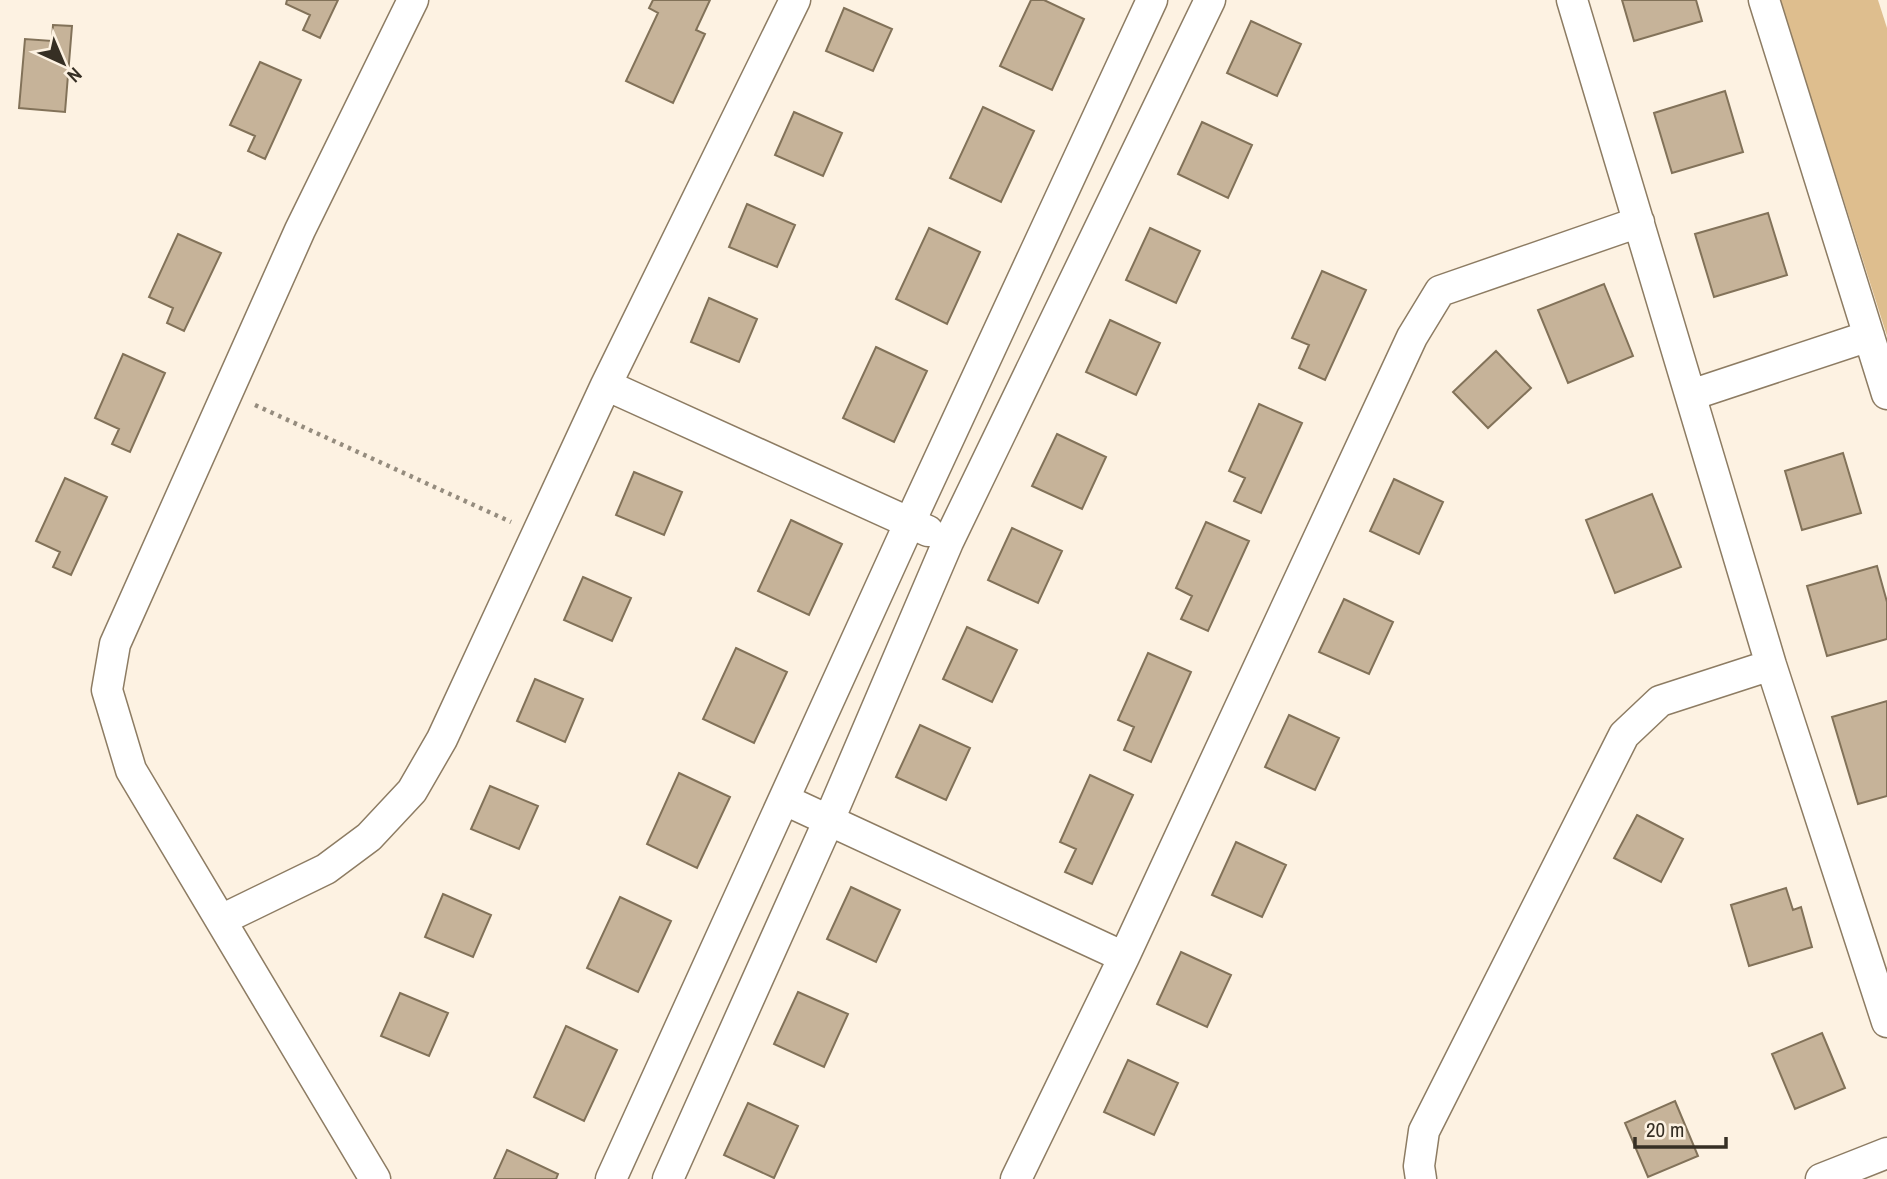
<svg xmlns="http://www.w3.org/2000/svg" width="1887" height="1179" viewBox="0 0 1887 1179" font-family="'Archivo Narrow',sans-serif">
  <style>
    .green { fill: #debe8e }
    .building { fill: #c6b399; stroke: #827259; stroke-width: 2 }
    .lines { fill: none; stroke-linecap: round; stroke-linejoin: round }
    .minor-casing { stroke: #8d7c63; stroke-width: 33 }
    .path { stroke: #958c7e; stroke-width: 4.5; stroke-dasharray: 3.5 5; stroke-linecap: butt }
    .minor { stroke: #fff; stroke-width: 30 }
  </style>
  <rect width="100%" height="100%" fill="#fdf2e2"/>
  <path class="green" d="M1780 0H1878L1887 28V336Z"/>
  <path class="building" d="M287 0H338L320 38 303 30 310 15 286 4Z
    M653 0H710L696 30 705 34 673 103 626 81 658 13 649 8Z
    M1031 0H1044L1084 19 1052 90 1000 66Z
    M1622 0H1696L1702 21 1634 41Z
    M844 8 892 29 873 71 826 51Z
    M1251 21 1301 44 1277 96 1227 73Z
    M53 25 72 26 65 112 19 108 25 39 52 41Z
    M260 62 301 80 265 159 248 151 255 136 230 125Z
    M1725 91 1743 152 1672 173 1654 113Z
    M983 107 1034 131 1001 202 950 178Z
    M794 112 842 133 823 176 775 155Z
    M1202 122 1252 145 1228 198 1178 174Z
    M747 204 795 225 777 267 729 247Z
    M1768 213 1787 275 1714 297 1695 234Z
    M929 228 980 252 947 324 896 299Z
    M1150 228 1200 251 1176 303 1126 280Z
    M178 234 221 253 184 331 167 323 173 308 149 297Z
    M1322 271 1366 290 1325 380 1299 368 1309 345 1292 338Z
    M1604 284 1633 356 1568 383 1538 310Z
    M709 298 757 319 739 362 691 342Z
    M1110 320 1160 343 1136 395 1086 372Z
    M876 347 927 371 894 442 843 418Z
    M1496 351 1531 388 1488 428 1453 392Z
    M123 354 165 373 130 452 112 444 119 429 95 418Z
    M1259 404 1302 423 1261 513 1234 501 1245 478 1229 471Z
    M1057 434 1106 457 1082 509 1032 486Z
    M1843 453 1861 513 1802 530 1785 471Z
    M634 472 682 492 664 535 616 515Z
    M65 478 107 497 71 575 53 567 60 552 36 541Z
    M1394 479 1443 502 1419 554 1370 531Z
    M1652 494 1681 567 1615 593 1586 520Z
    M791 520 842 544 809 615 758 591Z
    M1206 522 1249 541 1208 631 1181 619 1192 596 1176 588Z
    M1012 528 1062 551 1038 603 988 580Z
    M1877 566 1887 602V639L1827 656 1807 586Z
    M583 577 631 598 612 641 564 620Z
    M1344 599 1393 622 1369 674 1319 652Z
    M967 627 1017 650 992 702 943 679Z
    M736 648 787 672 754 743 703 719Z
    M1148 653 1191 672 1151 762 1124 750 1134 727 1118 720Z
    M535 679 583 699 565 742 517 721Z
    M1887 701V796L1858 804 1832 717Z
    M1289 715 1339 738 1315 790 1265 767Z
    M920 725 970 748 946 800 896 777Z
    M679 773 730 797 697 868 647 844Z
    M1090 775 1133 795 1092 884 1065 872 1076 849 1060 842Z
    M490 786 538 806 519 849 471 829Z
    M1637 815 1683 839 1661 882 1614 858Z
    M1236 842 1286 865 1262 917 1212 895Z
    M851 887 900 910 876 962 827 939Z
    M1786 888 1793 910 1801 907 1812 947 1749 966 1731 905Z
    M443 894 491 915 473 957 425 937Z
    M620 897 671 921 638 992 587 968Z
    M1181 952 1231 975 1207 1027 1157 1004Z
    M798 992 848 1014 824 1067 774 1044Z
    M400 993 448 1013 429 1056 381 1036Z
    M566 1026 617 1050 584 1121 534 1097Z
    M1822 1033 1845 1088 1795 1109 1772 1054Z
    M1128 1060 1178 1083 1154 1135 1104 1112Z
    M1675 1101 1698 1156 1648 1177 1625 1123Z
    M748 1103 798 1126 774 1178 724 1155Z
    M507 1150 558 1174 556 1179H494Z"/>
  <g class="lines">
    <defs>
      <path id="minor" d="M1572 0 1771 665 1887 1022
        M1764 0 1887 394
        M606 385 928 531
        M1691 395 1869 336
        M785 800 1124 957
        M221 920 326 869 369 837 412 791 442 739 606 385 795 0
        M375 1179 131 770 107 690 115 644 300 230 413 0
        M611 1179 910 522 1152 0
        M668 1179 829 820 948 542 1210 0
        M1016 1179 1124 957 1412 337 1440 291 1639 222
        M1421 1179 1419 1166 1424 1131 1624 735 1660 701 1771 665
        M1821 1179 1887 1153"/>
    </defs>
    <use href="#minor" class="minor-casing"/>
    <path class="path" d="M255 405 511 522"/>
    <use href="#minor" class="minor"/>
  </g>
  <g transform="translate(63 63) rotate(136)" stroke="#fdf2e2" stroke-width="5" paint-order="stroke">
  <path d="M0-5L12 26L0 18L-12 26Z" fill="#362f24"/>
  <text y="-10" font-size="19" font-weight="bold" text-anchor="middle" fill="#362f24">N</text>
  </g>
  <path d="M1635 1137v10h91v-10" fill="none" stroke="#362f24" stroke-width="3.5"/>
  <text x="1646" y="1137" font-size="21" fill="#362f24" stroke="#fdf2e2" stroke-width="5" paint-order="stroke">20 m</text>
</svg>
